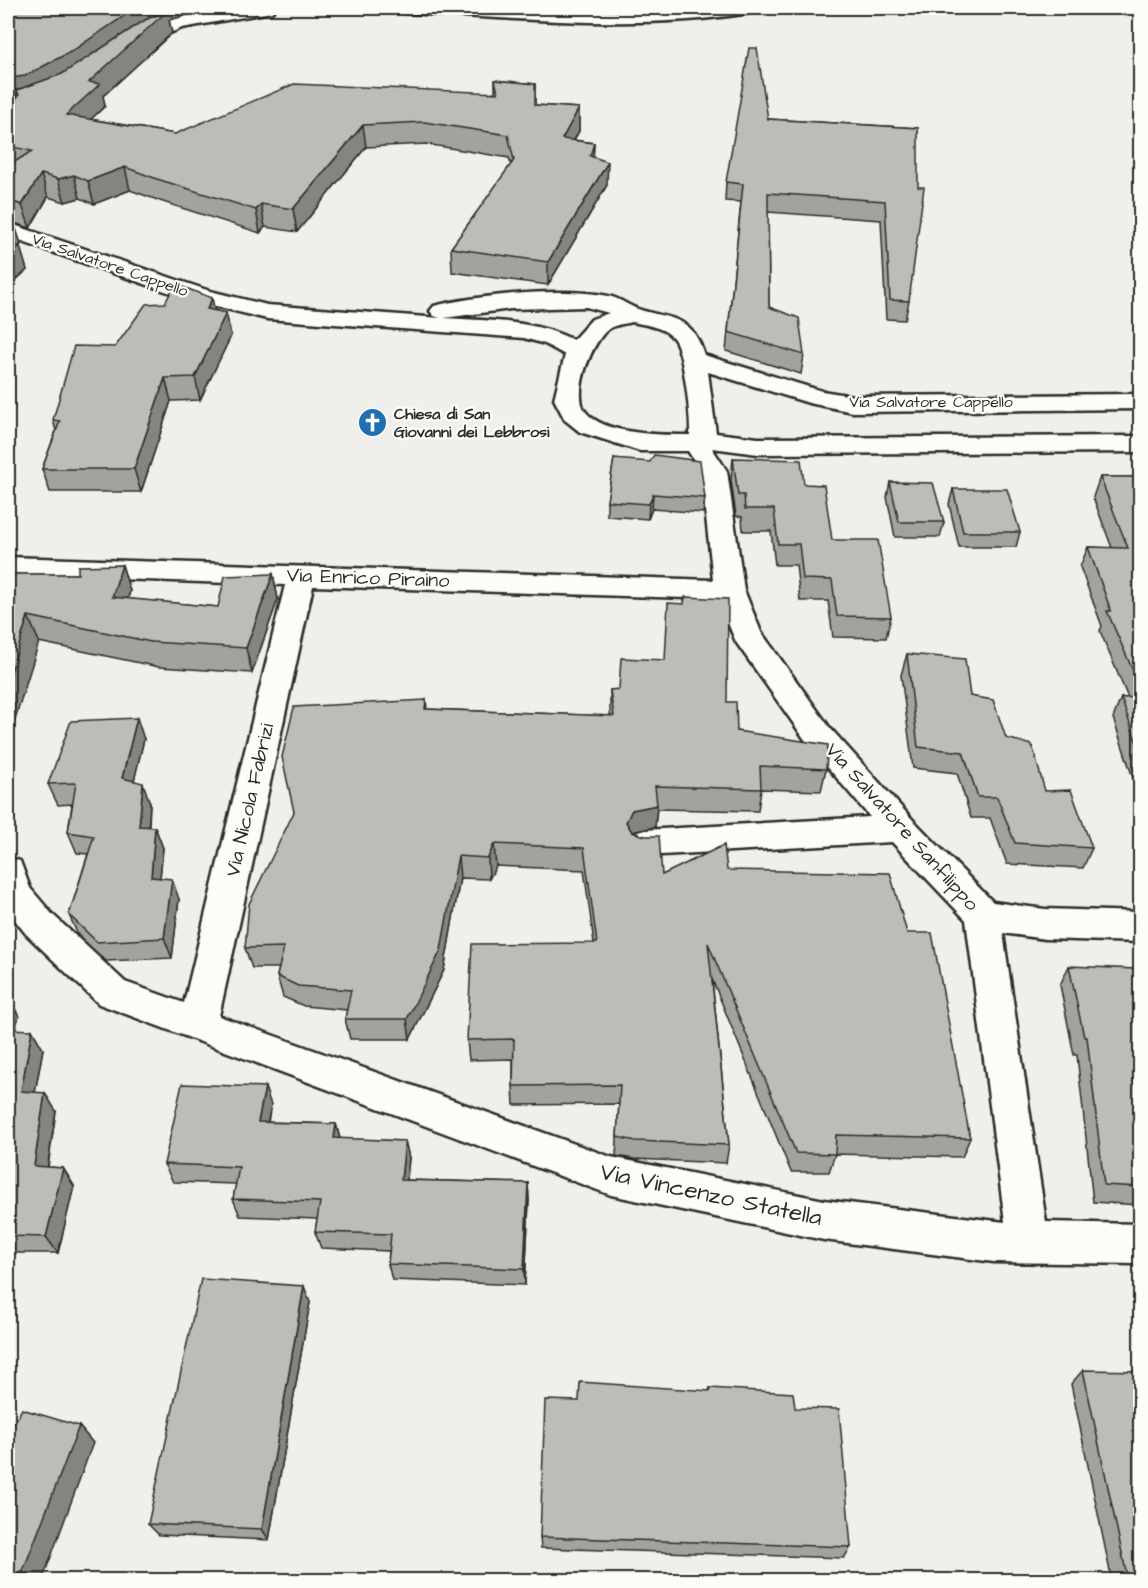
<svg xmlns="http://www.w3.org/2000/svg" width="1148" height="1588" viewBox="0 0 1148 1588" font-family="'Architects Daughter',sans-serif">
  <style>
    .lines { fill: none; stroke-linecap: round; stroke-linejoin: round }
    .minor-casing { stroke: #2b2b2b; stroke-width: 5 }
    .minor { fill: #fdfcf7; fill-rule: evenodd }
    .wall { fill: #a3a29e; stroke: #2b2b2b; stroke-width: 1.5 }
    .shaded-wall { fill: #848481; stroke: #2b2b2b; stroke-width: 1.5 }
    .building { fill: #bdbcb8; stroke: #2b2b2b; stroke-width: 1.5 }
    .labels { text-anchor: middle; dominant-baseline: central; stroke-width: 4.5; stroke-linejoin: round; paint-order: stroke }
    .far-street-label { font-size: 16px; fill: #2b2b2b; stroke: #fdfcf7 }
    .far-poi-label { font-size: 16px; font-weight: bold; fill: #2b2b2b; stroke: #fdfcf7; text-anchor: start }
    .street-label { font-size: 20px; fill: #2b2b2b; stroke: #fdfcf7 }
    .near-street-label { font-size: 24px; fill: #2b2b2b; stroke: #fdfcf7 }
  </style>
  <rect width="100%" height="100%" fill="#f0efeb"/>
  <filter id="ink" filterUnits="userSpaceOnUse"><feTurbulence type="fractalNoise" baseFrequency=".0167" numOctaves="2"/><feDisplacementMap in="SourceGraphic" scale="12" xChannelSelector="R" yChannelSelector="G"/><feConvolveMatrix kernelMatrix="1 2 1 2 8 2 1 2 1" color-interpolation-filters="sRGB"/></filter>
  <g filter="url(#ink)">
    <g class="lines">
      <defs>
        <path id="minor" d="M236 8H275L272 12 266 13 182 28 130 50 124 48 121 44C136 21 209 12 236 8Z
          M396 8H522L648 13 718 8H759L756 12 750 13C636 31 520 18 405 13L399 12Z
          M8 223 210 291 267 305 440 318 434 316 430 311 434 306C477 295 565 287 608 296 619 298 627 305 638 309 670 320 692 314 704 355L822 391 853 396 1140 394V409L853 412 809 403 708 372 716 433 758 438 1140 436V452L758 454 712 448 727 471 744 590 761 632 830 728 912 819 993 902 1045 909 1140 912V942L1045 939 1003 933 1046 1222 1140 1224V1264L994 1262 824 1240 611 1195 99 1004 26 934 8 911V857L20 861 30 888 52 914 125 982 184 1003 285 585 8 575V557L713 580 701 471 688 451H640L580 432 565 420 554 399 565 355 545 344 524 338 267 319 194 301 8 237ZM586 307 609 313 592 319 573 340C534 319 486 321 444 318L511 309ZM632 322C646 325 665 327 674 339 684 353 691 417 690 435 662 435 603 435 585 411 572 393 592 339 610 328 617 324 625 324 632 322ZM313 586 718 599 736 642 808 744 870 817 644 830 632 834 627 843 632 852 644 856 892 842 966 920 1005 1222 824 1200 611 1157 219 1016Z"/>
      </defs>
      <use href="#minor" class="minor-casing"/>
      <use href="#minor" class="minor"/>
    </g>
    <path class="wall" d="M8 8H182L184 16 169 20 172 33 103 96 105 106 91 119 175 134 495 92V80L535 84V105L579 108V131L574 140 594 143 593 157 607 185 548 285 452 272 451 248 511 165 509 158 426 144 366 147 297 232 265 227 260 233 163 202 130 190 94 204 80 198 65 202 48 197 30 228 14 223 21 244 19 246 27 270 8 287V108L17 97 8 77Z
      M768 119 918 128 909 301 905 320 886 319 881 220 768 212 769 307 804 355 801 374 726 351 741 202 725 201 726 182Z
      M215 310 226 313 231 336 200 400 171 401 141 492H50L42 469 56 431 53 420 115 347Z
      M733 458 804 484 832 540 891 617 886 638 833 637 828 601H800L796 565H775L771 531H743L742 517 736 516 731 480Z
      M614 459 705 498 703 513 652 509 648 519 607 516V501Z
      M1100 477H1140V799L1113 718 1121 698H1128L1100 631 1102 626 1080 567 1088 547 1112 548 1093 497Z
      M890 482 944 522 940 537H895L887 497Z
      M953 489 1020 532 1016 547H959L949 504Z
      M122 565 130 591 128 599 218 607 273 574 278 599 252 673 159 667 39 642 8 574H78Z
      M907 654 970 696 1006 738 1045 791 1092 848 1083 868 1007 864 990 818H971L957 773 913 768 901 675Z
      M610 690 727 702 737 731 826 769 821 791 761 789 758 811 657 809 655 827 632 832 662 875 727 870 907 933 970 1138 962 1157 835 1154 829 1172H791L712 979 729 1145 726 1163 634 1159 616 1156 619 1104 514 1105 513 1086V1059L469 1060 467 1040 594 943 584 870 496 866 489 879 460 878 444 970 410 1039H350L345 1019 347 1010 304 1006 283 997 277 976 279 968H252L245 948 426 700 427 709 610 716Z
      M144 739 134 780 150 803 149 827H155L163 848 160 878 179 899 172 958 106 961 78 935 69 915 88 854 77 853 68 832 72 804 58 805 48 784Z
      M1069 966 1140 982V1205L1093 1202 1077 1055H1074L1060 985Z
      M8 997 19 1016 15 1029 43 1049 35 1092 56 1111 48 1167 63 1168 74 1186 58 1253H8Z
      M271 1105 268 1122 336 1124 340 1139 405 1141 409 1158 407 1180 528 1183 529 1200 525 1285 392 1280 388 1264 389 1251 321 1248 315 1232 317 1219 240 1216 233 1199 236 1184 173 1182 164 1164Z
      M310 1302 269 1540 159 1535 148 1524Z
      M1083 1370 1140 1581H1112L1071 1384Z
      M710 1388 795 1408 851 1547 844 1558 541 1548 540 1537 579 1401 709 1391Z"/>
    <path class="shaded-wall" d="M141 8H182L184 16 169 20 172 33 103 96 105 106 72 137 66 115 77 70 17 90 19 97H17L11 78 133 10Z
      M579 108V131L562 161V139Z
      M363 125 366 147 297 232 293 209Z
      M594 143 593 166 590 156Z
      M608 162 607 185 548 285V262Z
      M125 167 130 190 94 204 88 181Z
      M41 174 48 197 30 228 22 205Z
      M74 175 80 198 65 202 58 179Z
      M261 204 265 227 260 233 256 210Z
      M13 220 21 244 18 247 20 246 27 270 8 287V230Z
      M212 298 217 321 207 309Z
      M226 313 231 336 200 400 195 377Z
      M165 378 171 401 141 492 134 469Z
      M653 494 652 509 648 519 649 504Z
      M122 565 130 591 121 623 112 597Z
      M273 574 278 599 252 673 246 648Z
      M28 616 39 642 8 742V681Z
      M137 718 144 739 130 798 122 778Z
      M143 783 150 803 147 847 139 826Z
      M657 805 655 827 631 832 626 822 632 810Z
      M155 827 163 848 158 897 151 877Z
      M494 844 496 866 489 879 488 858Z
      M458 856 460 878 444 970 410 1039 407 1019Z
      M172 879 179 899 172 958 164 938Z
      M8 997 19 1016 9 1047 8 1045Z
      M32 1030 43 1049 32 1109 21 1091Z
      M265 1087 271 1105 264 1140 258 1122Z
      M45 1093 56 1111 45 1183 34 1166Z
      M336 1124 341 1142 334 1138Z
      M405 1141 409 1158 405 1197 401 1180Z
      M63 1168 74 1186 58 1253 46 1237Z
      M528 1183 529 1200 525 1285 524 1269Z
      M304 1286 310 1302 269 1540 262 1529Z
      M79 1426 93 1443 42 1581H12Z"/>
    <path class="building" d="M8 8H141L133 10 72 51 25 76 11 78 8 70Z
      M167 11 89 82 100 84 66 115 175 134 294 84 498 93 495 80 535 84V105L579 108 562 139 594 143 590 156 608 162 548 262 451 248 514 160 508 135 424 122 363 125 293 209 261 204 256 210 157 179 125 167 88 181 74 175 58 179 41 174 22 205 8 200V166L32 151 8 146V108L19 95 17 90 62 74 145 20Z
      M749 48H757L768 119 918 128V187H924L909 301 890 300 885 201 768 193 769 307 799 318 804 355 728 332 743 184 726 182Z
      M8 218 13 220 8 230Z
      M8 244 20 246 8 257Z
      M175 284 212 298 207 309 226 313 195 377 165 378 134 469H42L60 421 53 420 74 346 115 347 146 304 165 303Z
      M654 455 700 461 705 498 653 494 649 504 607 501 614 459 650 462Z
      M733 458 801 460 804 484 824 485 832 540H878L891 617 837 616 832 580 803 579 799 544H778L774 509H745L744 495H738Z
      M1100 477H1140V687L1107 611H1111L1088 547 1128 548Z
      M890 482 933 483 944 522H899Z
      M953 489H1007L1020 532H963Z
      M122 565 112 597 218 607 225 576 273 574 246 648 151 642 28 616 8 681V574H78V566Z
      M685 597 728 599 727 702H736L737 731 828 745 826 769 760 766 761 789 655 786 657 805 632 810 626 822 632 832 645 836H659L662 875 724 845 727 870 890 873 907 933H932L970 1138 836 1135 835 1154 796 1153 708 943 729 1145 636 1141 617 1137 620 1085 513 1086 514 1039 467 1040 472 944 597 943 584 848 494 844 488 858 458 856 441 950 407 1019H345L351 990 298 986 277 976 284 947 245 948 249 904 294 812 282 757 294 707 426 700 425 709 614 716 610 690 619 689 621 658 665 660 668 603 684 604Z
      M907 654 965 659 970 696 993 700 1006 738 1032 745 1045 791 1071 790 1092 848 1015 843 997 797H978L963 752 918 747Z
      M1140 697V752L1121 698Z
      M137 718 122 778 143 783 139 826 155 827 151 877 172 879 164 938 97 942 69 915 94 836 68 832 76 783 48 784 71 721Z
      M1069 966 1136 969 1140 982V1187L1104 1185 1087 1037H1084Z
      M8 1029 32 1030 21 1091 45 1093 34 1166 63 1168 46 1237 8 1236Z
      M182 1084 265 1087 258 1122 336 1124 334 1138 405 1141 401 1180 528 1183 524 1269 388 1264 391 1234 315 1232 320 1202 233 1199 239 1167 164 1164Z
      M201 1279 304 1286 262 1529 148 1524Z
      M1083 1370 1140 1371V1581H1128Z
      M580 1382 710 1391V1388L793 1393 795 1408 839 1409 851 1547 540 1537 545 1400 579 1401Z
      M22 1409 79 1426 23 1571 12 1581H8V1435Z"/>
  </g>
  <defs>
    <symbol id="church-disc" viewBox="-11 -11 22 22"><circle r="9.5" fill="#1f6fb2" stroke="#fdfcf7"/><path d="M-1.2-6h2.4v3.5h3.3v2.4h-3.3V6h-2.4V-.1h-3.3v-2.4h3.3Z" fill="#fff"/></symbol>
  </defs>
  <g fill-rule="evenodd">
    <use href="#church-disc" x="356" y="406" width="33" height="33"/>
  </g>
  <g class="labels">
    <g class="far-street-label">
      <text transform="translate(110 265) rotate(19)">Via Salvatore Cappello</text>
      <text x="931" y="402">Via Salvatore Cappello</text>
    </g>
    <g class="far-poi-label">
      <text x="394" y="414">Chiesa di San<tspan x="394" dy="18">Giovanni dei Lebbrosi</tspan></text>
    </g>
    <g class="street-label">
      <text transform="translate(368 578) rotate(2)">Via Enrico Piraino</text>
      <text transform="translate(250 800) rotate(-77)">Via Nicola Fabrizi</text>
      <text transform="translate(902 827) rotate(48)">Via Salvatore Sanfilippo</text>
    </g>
    <g class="near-street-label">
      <text transform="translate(711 1195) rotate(12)">Via Vincenzo Statella</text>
    </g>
  </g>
  <rect width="1148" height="1588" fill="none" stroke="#fdfcf7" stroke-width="30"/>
  <rect x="15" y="15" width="1118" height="1558" fill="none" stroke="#2b2b2b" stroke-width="2" filter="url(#ink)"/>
</svg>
